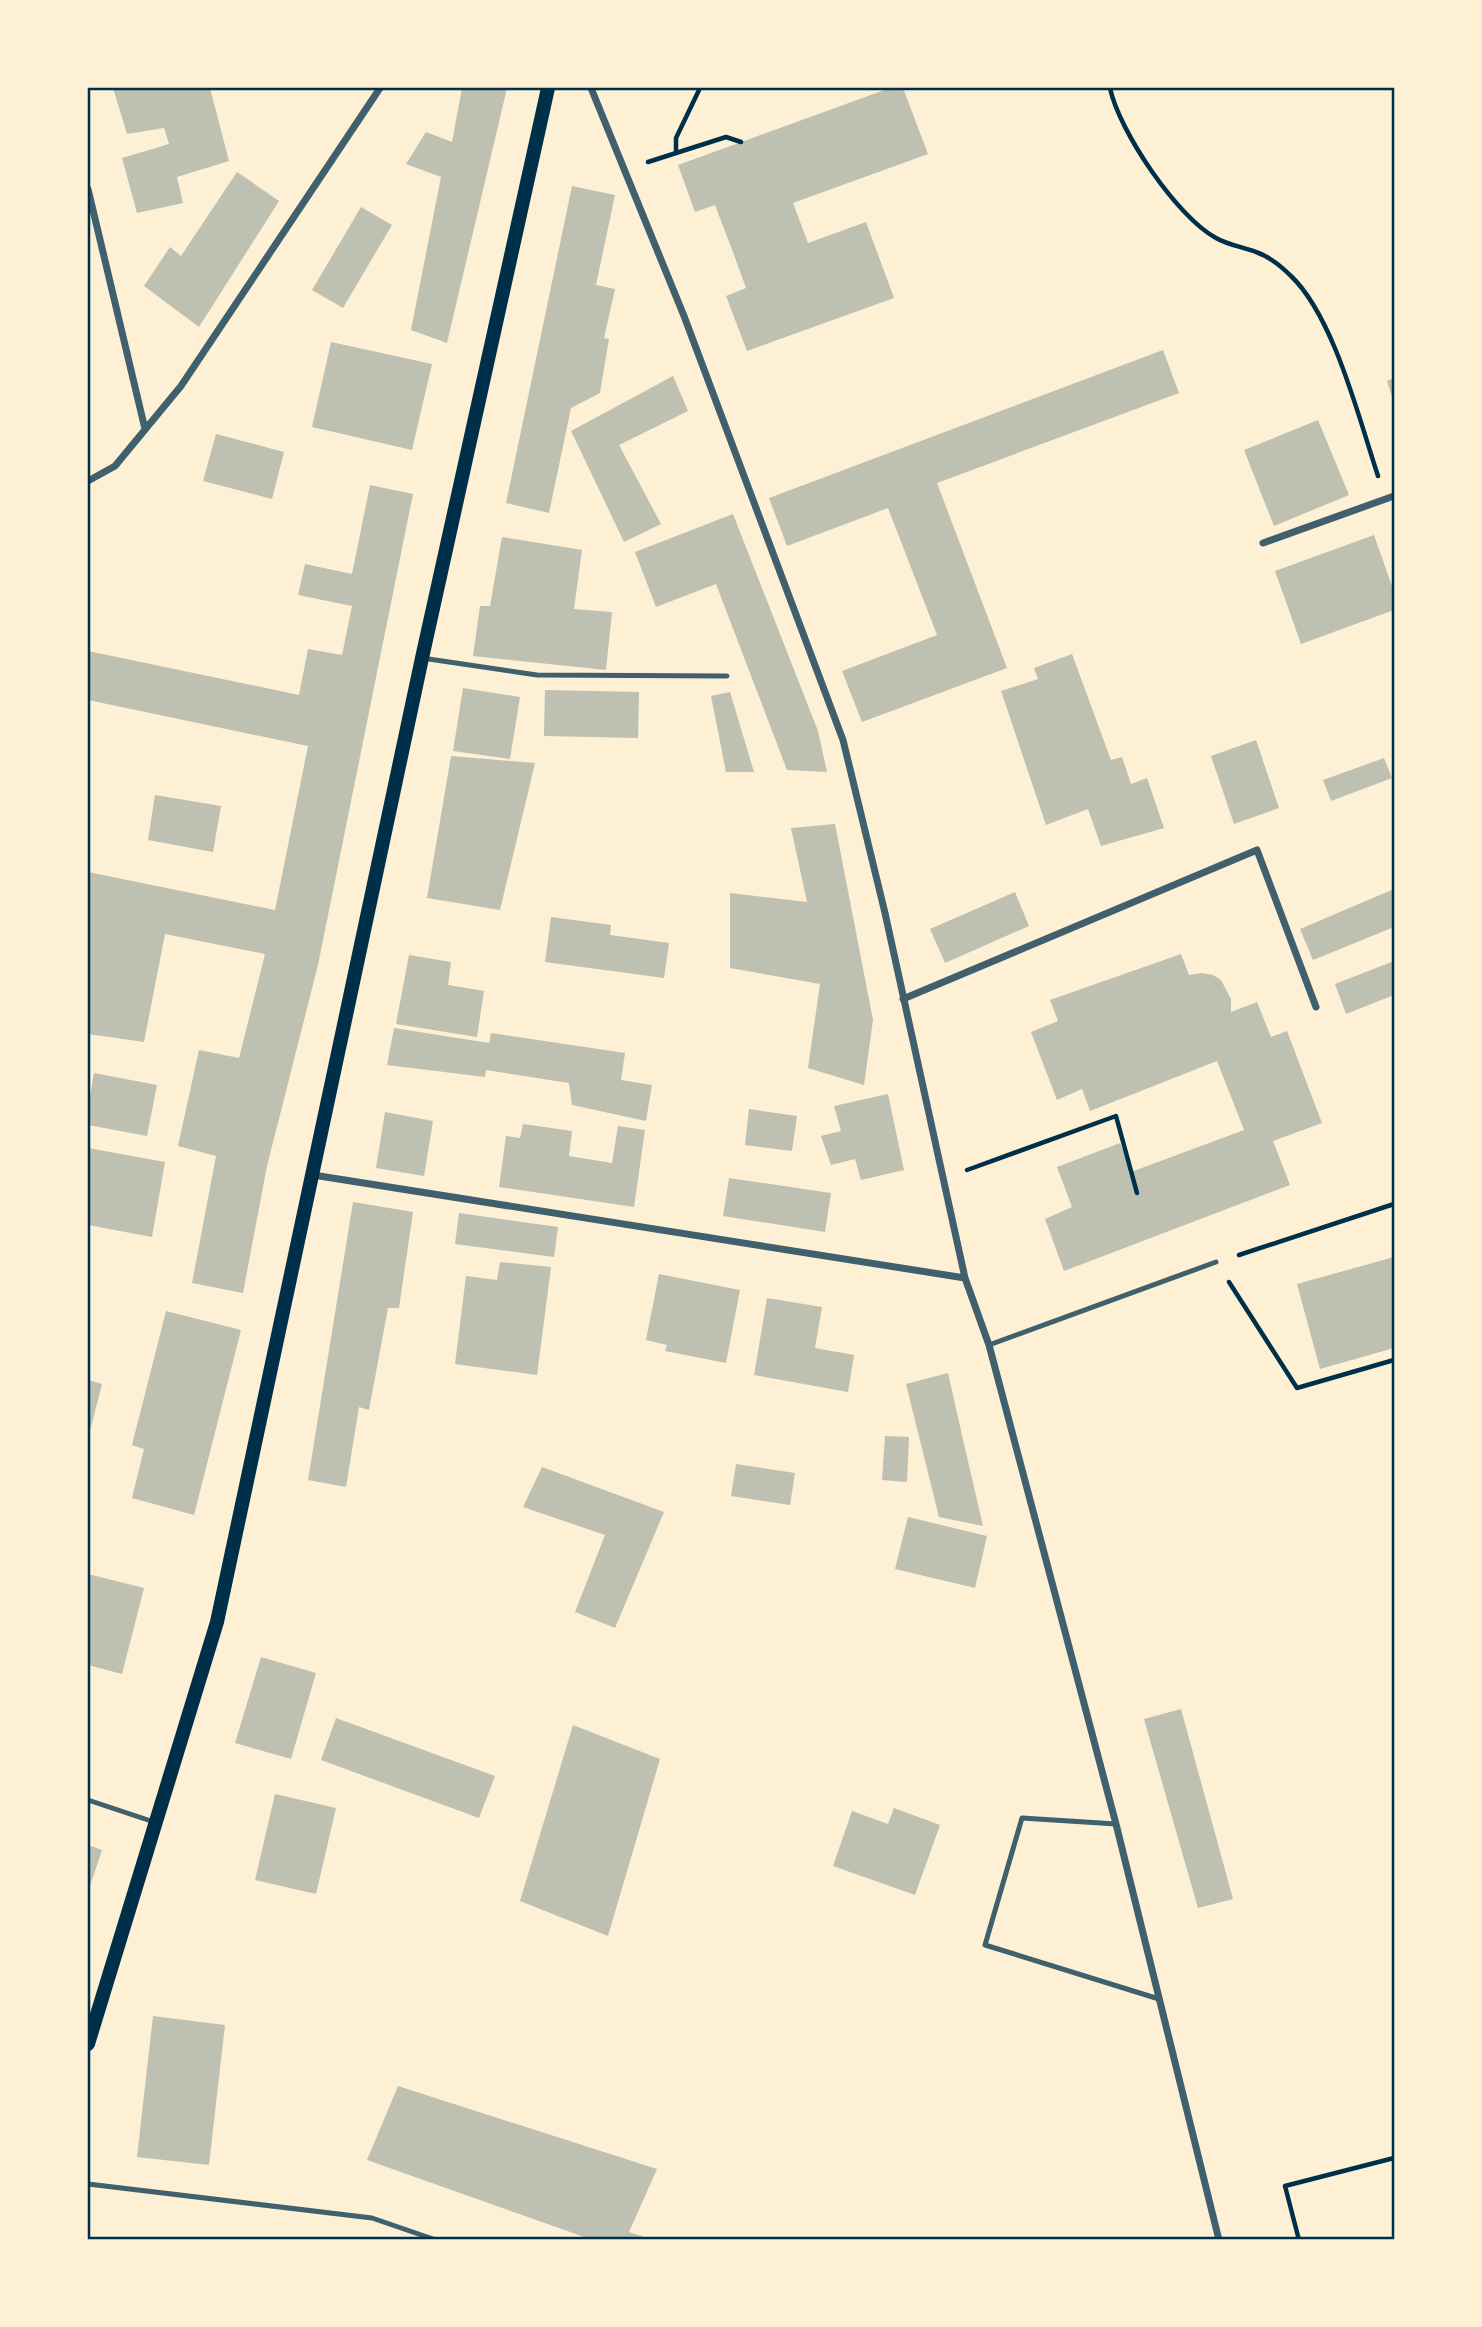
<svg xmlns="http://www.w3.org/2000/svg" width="1482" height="2327" viewBox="0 0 1482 2327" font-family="'Nunito Sans',sans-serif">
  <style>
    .building { fill: #bec0b2 }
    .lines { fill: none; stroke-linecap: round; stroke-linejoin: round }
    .path { stroke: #003049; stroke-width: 4.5 }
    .service { stroke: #3f606c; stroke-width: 5 }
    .minor { stroke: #3f606c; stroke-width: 7 }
    .secondary { stroke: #003049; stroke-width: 14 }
    .neatline { fill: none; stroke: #003049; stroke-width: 2.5 }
  </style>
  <rect width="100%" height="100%" fill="#fdf0d5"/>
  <path class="building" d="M113 88H210L229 161 177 177 183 203 137 213 122 158 169 144 164 128 127 134Z
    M462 88H507L447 343 411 330 441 177 406 164 426 132 452 142Z
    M890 88H903L928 154 793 203 808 243 866 222 894 298 747 351 726 296 746 288 734 255 715 205 695 212 678 165Z
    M237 172 279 201 199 327 144 286 170 247 181 256Z
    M572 186 615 195 596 285 615 289 604 338 609 339 600 393 571 408 549 513 506 503Z
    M361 207 392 225 343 308 312 290Z
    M331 342 432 364 412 450 312 427Z
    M1163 350 1179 393 937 483 1007 668 862 722 842 671 937 635 888 508 787 546 769 498Z
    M673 376 688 411 619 445 661 524 624 542 571 431Z
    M1394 378V403L1387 381Z
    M1318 420 1349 495 1274 526 1244 450Z
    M216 434 284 452 272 499 203 481Z
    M370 485 413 494 318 965 267 1166 243 1293 192 1283 216 1156 178 1146 199 1050 239 1058 265 954 165 934 144 1042 88 1034V872L275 910 308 746 88 700V651L299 695 308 649 342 655 352 606 298 595 305 564 352 574Z
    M733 514 818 731 827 772 787 770 716 584 656 607 635 552Z
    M1374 535 1394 592V610L1301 644 1275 571Z
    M502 537 582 550 574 609 612 612 606 670 473 656 480 606H490Z
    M1072 654 1111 760 1122 757 1131 784 1147 778 1164 828 1101 846 1088 809 1046 825 1001 691 1038 679 1034 668Z
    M463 688 520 697 510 759 453 751Z
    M545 690 639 692 638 738 544 736Z
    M730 692 754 772H726L711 696Z
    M1256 740 1279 808 1234 824 1211 756Z
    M451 756 535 763 500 910 427 898Z
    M1384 758 1392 778 1331 801 1323 780Z
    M155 795 221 806 213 852 148 840Z
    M835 824 873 1020 864 1085 808 1068 820 984 730 968V893L807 902 791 828Z
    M1394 889V927L1313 960 1300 929Z
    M1015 892 1029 926 945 963 930 929Z
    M551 917 611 925 610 935 669 943 664 978 545 962Z
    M1181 954 1189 975 1202 973 1213 975 1221 980 1231 999V1012L1257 1002 1271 1037 1287 1031 1322 1123 1273 1141 1290 1185 1064 1271 1045 1219 1072 1207 1057 1167 1120 1143 1131 1172 1244 1130 1217 1061 1090 1111 1082 1089 1057 1100 1031 1032 1058 1021 1050 1000Z
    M409 955 451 962 448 985 484 991 477 1037 396 1024Z
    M1394 961V995L1346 1014 1335 984Z
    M394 1028 489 1043 491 1033 625 1053 621 1080 652 1085 646 1121 572 1105 569 1083 486 1070 485 1077 387 1065Z
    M94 1073 157 1085 147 1136 88 1125V1108Z
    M888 1094 904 1170 861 1180 855 1159 831 1165 821 1136 841 1131 834 1106Z
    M749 1109 797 1116 792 1151 745 1145Z
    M385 1112 433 1121 424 1176 376 1168Z
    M523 1124 572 1131 569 1156 612 1163 618 1126 645 1130 634 1207 499 1187 506 1136 520 1138Z
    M88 1148 165 1162 152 1237 88 1225Z
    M729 1178 831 1193 825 1232 723 1216Z
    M353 1202 413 1212 399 1308H388L369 1410 359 1407 346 1487 308 1480Z
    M459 1213 558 1227 554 1257 455 1244Z
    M1394 1257V1348L1320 1369 1297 1284Z
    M500 1262 551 1267 537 1375 455 1364 466 1276 497 1280Z
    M659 1274 740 1290 726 1363 665 1351 667 1345 646 1340Z
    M767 1298 822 1307 815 1348 854 1355 848 1392 754 1375Z
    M166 1311 241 1330 194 1515 132 1498 144 1449 132 1445Z
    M948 1373 964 1444 983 1526 939 1517 906 1384Z
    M88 1380 102 1384 88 1439Z
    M885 1436 909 1437 907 1482 882 1480Z
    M736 1464 795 1473 790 1505 731 1496Z
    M542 1467 664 1512 615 1628 575 1612 605 1535 523 1507Z
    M908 1517 987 1536 975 1588 895 1569Z
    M88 1574 144 1588 122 1674 88 1665Z
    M261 1657 316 1673 291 1759 235 1743Z
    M1181 1709 1233 1899 1198 1908 1144 1719Z
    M336 1718 495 1776 479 1818 321 1760Z
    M573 1725 660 1759 608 1936 520 1901Z
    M275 1794 336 1808 316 1894 255 1880Z
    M894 1808 940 1825 915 1895 833 1866 852 1811 888 1824Z
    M88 1845 102 1850 88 1892Z
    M153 2016 225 2025 209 2165 137 2157Z
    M398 2086 657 2169 629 2232 651 2239H590L367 2160Z"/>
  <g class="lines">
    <path class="path" d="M1110 88C1119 131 1177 217 1216 238 1228 245 1243 247 1256 252 1268 256 1282 267 1291 276 1334 317 1359 419 1378 476
      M676 153V138L700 88
      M648 162 726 137 741 142
      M967 1170 1116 1116 1137 1193
      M1239 1255 1394 1204
      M1229 1282 1297 1388 1394 1360
      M1299 2240 1285 2186 1394 2158"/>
    <path class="service" d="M422 658 537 675 727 676
      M989 1345 1216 1262
      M88 1800 154 1822
      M1116 1824 1022 1818 985 1945 1159 1999
      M88 2184 372 2218 436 2240"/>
    <path class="minor" d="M591 88 684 316 843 740 885 913 965 1278 989 1345 1116 1824 1219 2240
      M88 189 145 429
      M88 481 115 466 181 386 380 88
      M1263 543 1394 496
      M903 999 1257 850 1316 1007
      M313 1175 965 1278"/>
    <path class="secondary" d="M88 2044 217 1622 422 658 548 88"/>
  </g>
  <rect width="1482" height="2327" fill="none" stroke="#fdf0d5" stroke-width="178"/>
  <rect x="89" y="89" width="1304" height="2149" class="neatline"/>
</svg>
